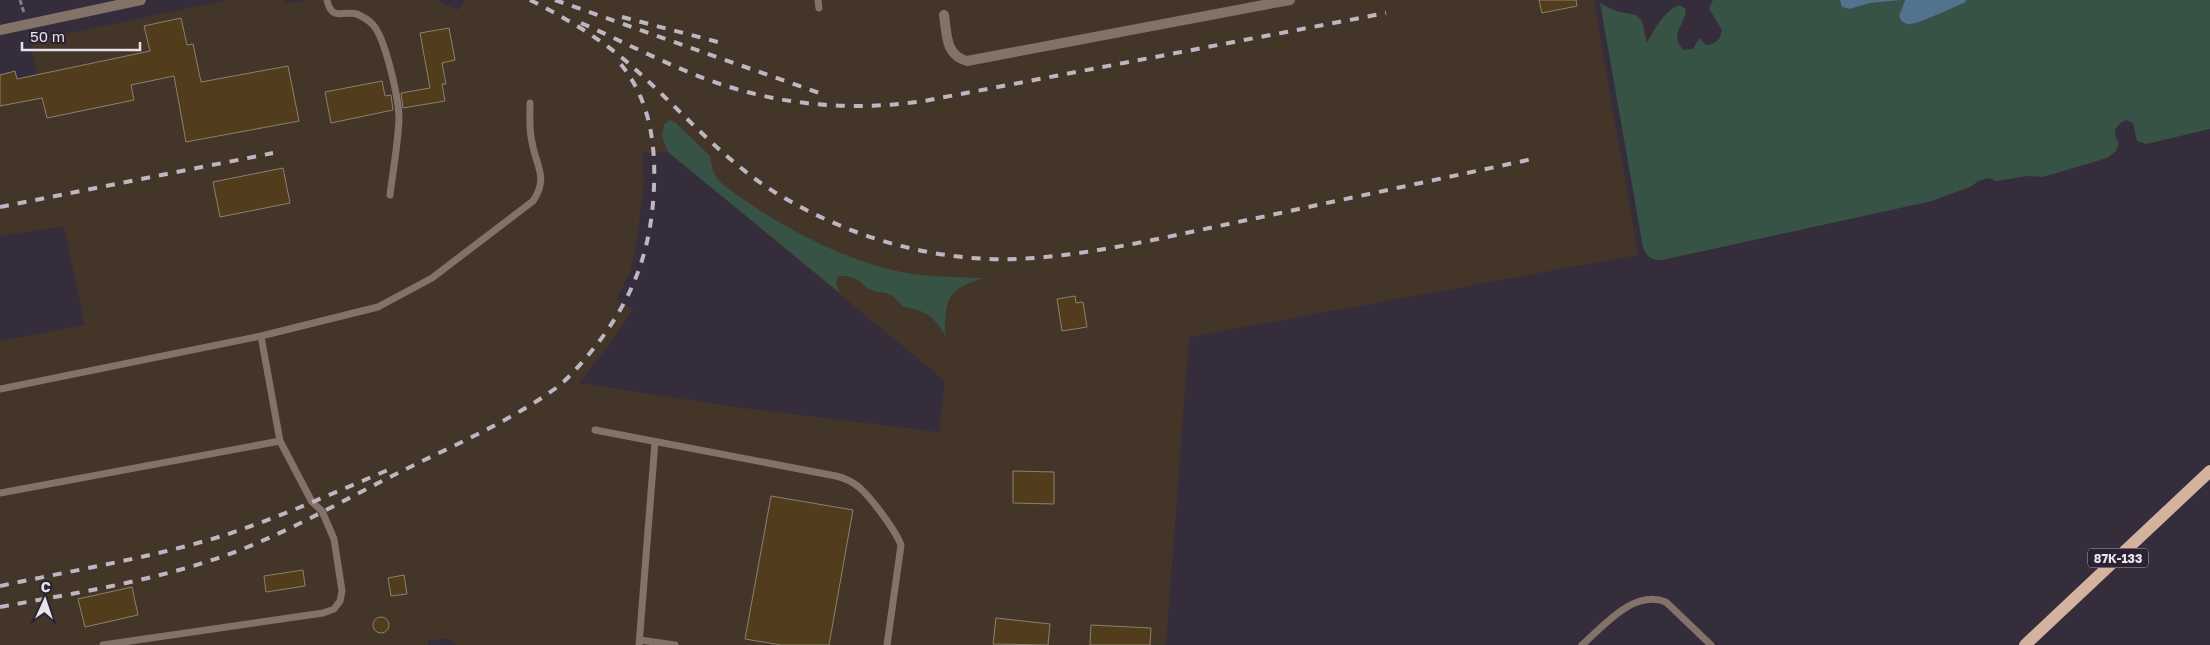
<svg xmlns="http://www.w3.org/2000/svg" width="2210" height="645" viewBox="0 0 2210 645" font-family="'Golos Text',sans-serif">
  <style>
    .industrial { fill: #443529; fill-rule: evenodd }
    .green { fill: #375345 }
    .water { fill: #51738d }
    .building { fill: #513d1c; stroke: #8b8070 }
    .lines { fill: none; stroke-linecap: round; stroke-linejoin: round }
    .path { stroke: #837d89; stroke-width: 3; stroke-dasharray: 5 2.5; stroke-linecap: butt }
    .service { stroke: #827268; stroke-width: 7 }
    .minor { stroke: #827268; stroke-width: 10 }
    .primary { stroke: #d3b39d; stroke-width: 12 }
    .rail { stroke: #bdb7c1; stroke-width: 4; stroke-dasharray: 9 9; stroke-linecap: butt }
    .labels { text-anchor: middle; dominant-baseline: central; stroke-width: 5; stroke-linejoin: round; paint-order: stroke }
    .shield { fill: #2b2331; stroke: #afa9b3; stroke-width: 1 }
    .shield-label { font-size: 12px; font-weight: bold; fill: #e7e2eb }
  </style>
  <rect width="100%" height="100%" fill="#352d3b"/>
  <path class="industrial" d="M229 0H284L285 4 311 0H436L458 10 465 0H1594L1638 255 1189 337 1166 645H456L446 638 428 641V645H0V341L85 325 64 226 0 236V75L15 71 20 92 40 87 30 41ZM668 152 945 381 939 432 735 407 579 383 615 337 633 309 617 299 631 269 637 241 644 183 642 153Z"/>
  <path class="green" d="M1713 0H1840L1850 9 1870 3 1905 0 1899 16C1900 19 1902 23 1907 24 1913 27 1954 7 1964 3L1967 0H2210V129L2146 144 2137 141 2133 123 2126 120C2114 126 2112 133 2119 143L2116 151 2107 158 2043 177 2028 176 1996 181 1989 178 1978 181 1972 186 1932 201 1662 260C1651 260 1647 258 1643 247L1600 3 1616 11 1636 15 1642 21 1647 43C1655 28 1663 12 1679 5L1686 9C1685 26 1669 33 1683 50L1693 49 1699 38 1706 45C1716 44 1720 40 1722 30L1709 9Z
    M669 120 675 122 710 156 713 172 721 183C774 223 836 258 901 272 927 277 957 277 984 278 947 289 945 299 945 335 931 313 927 312 902 306 888 287 885 297 867 288 864 286 862 283 858 280 853 276 845 276 838 276L836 283 840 293 668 152 662 136 664 125Z"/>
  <path class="water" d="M1840 0H1903L1870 3 1850 9 1842 7Z
    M1905 0H1967L1964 3C1954 7 1913 27 1907 24 1902 23 1900 19 1899 16Z"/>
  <path class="building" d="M1539 0H1576L1577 6 1542 13Z
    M181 18 187 45 193 44 201 82 288 66 299 121 186 142 174 76 131 85 134 100 47 118 42 98 0 106V75L15 71 17 79 150 51 144 26Z
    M449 28 455 60 442 63 446 84H442L445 101 403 108 401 93 430 88 420 33Z
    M382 81 385 96 391 95 393 110 331 123 325 92Z
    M283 168 290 203 220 217 213 182Z
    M1075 296 1076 303 1083 302 1087 327 1062 331 1057 299Z
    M1013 471 1054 472V504L1013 503Z
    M771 496 853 510 829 645H781L745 639Z
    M303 570 305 586 266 592 264 576Z
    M404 575 407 594 391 596 388 578Z
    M132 587 138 615 85 627 78 599Z
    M373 625a8 8 0 1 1 16 0a8 8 0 1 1-16 0Z
    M996 618 1050 624 1048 645 993 644Z
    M1091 625 1151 628 1150 645H1090Z"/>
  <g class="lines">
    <path class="path" d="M20 0 24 13"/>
    <path class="service" d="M327 0C332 22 342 10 357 14 361 16 367 19 370 22 385 32 399 101 399 119 398 144 393 170 390 195
      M818 0 819 8
      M0 389 261 336 378 307 432 278 533 201C549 177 536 167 532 142 529 130 530 116 530 103
      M595 430 836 476C845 478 853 482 860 488 872 499 896 531 901 545L887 645
      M0 493 280 441 261 336
      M640 640 675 645
      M103 645 323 613 334 609 340 601 342 591 334 539 322 511 312 502 280 441
      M639 645 655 442
      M1582 645C1604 626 1633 589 1666 602L1711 645"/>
    <path class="minor" d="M944 15C947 34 945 55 967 61L1290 0
      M0 30 141 0"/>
    <path class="primary" d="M2025 645 2210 471"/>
    <path class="rail" d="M530 0C564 17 598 37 627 62 678 106 722 161 781 196 857 241 946 265 1034 258 1109 252 1183 233 1257 218 1350 198 1444 178 1537 158
      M555 0 822 94
      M622 17 718 42
      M581 23C622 41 663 63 706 79 776 105 850 112 924 101L1386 13
      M0 207 273 153
      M0 586C74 570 150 558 222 536 281 517 338 491 395 467
      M0 607C70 594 141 583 209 561 276 540 339 502 402 471 454 445 509 422 556 388 569 378 580 365 590 353 627 308 648 262 653 203 657 153 653 102 619 62"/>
  </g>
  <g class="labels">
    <rect class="shield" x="2088" y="548.5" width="60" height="19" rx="4"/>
    <g class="shield-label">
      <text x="2118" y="558">87К-133</text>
    </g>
  </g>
  <g transform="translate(45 600) rotate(3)" stroke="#2b2331" stroke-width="4" paint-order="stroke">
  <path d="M0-4L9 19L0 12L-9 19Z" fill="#e7e2eb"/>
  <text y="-8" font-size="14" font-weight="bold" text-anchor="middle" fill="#e7e2eb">С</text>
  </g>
  <path d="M22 42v8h118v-8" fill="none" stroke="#e7e2eb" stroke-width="2.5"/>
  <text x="30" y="42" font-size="15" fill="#e7e2eb" stroke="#2b2331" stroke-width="4" paint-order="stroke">50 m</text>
</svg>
